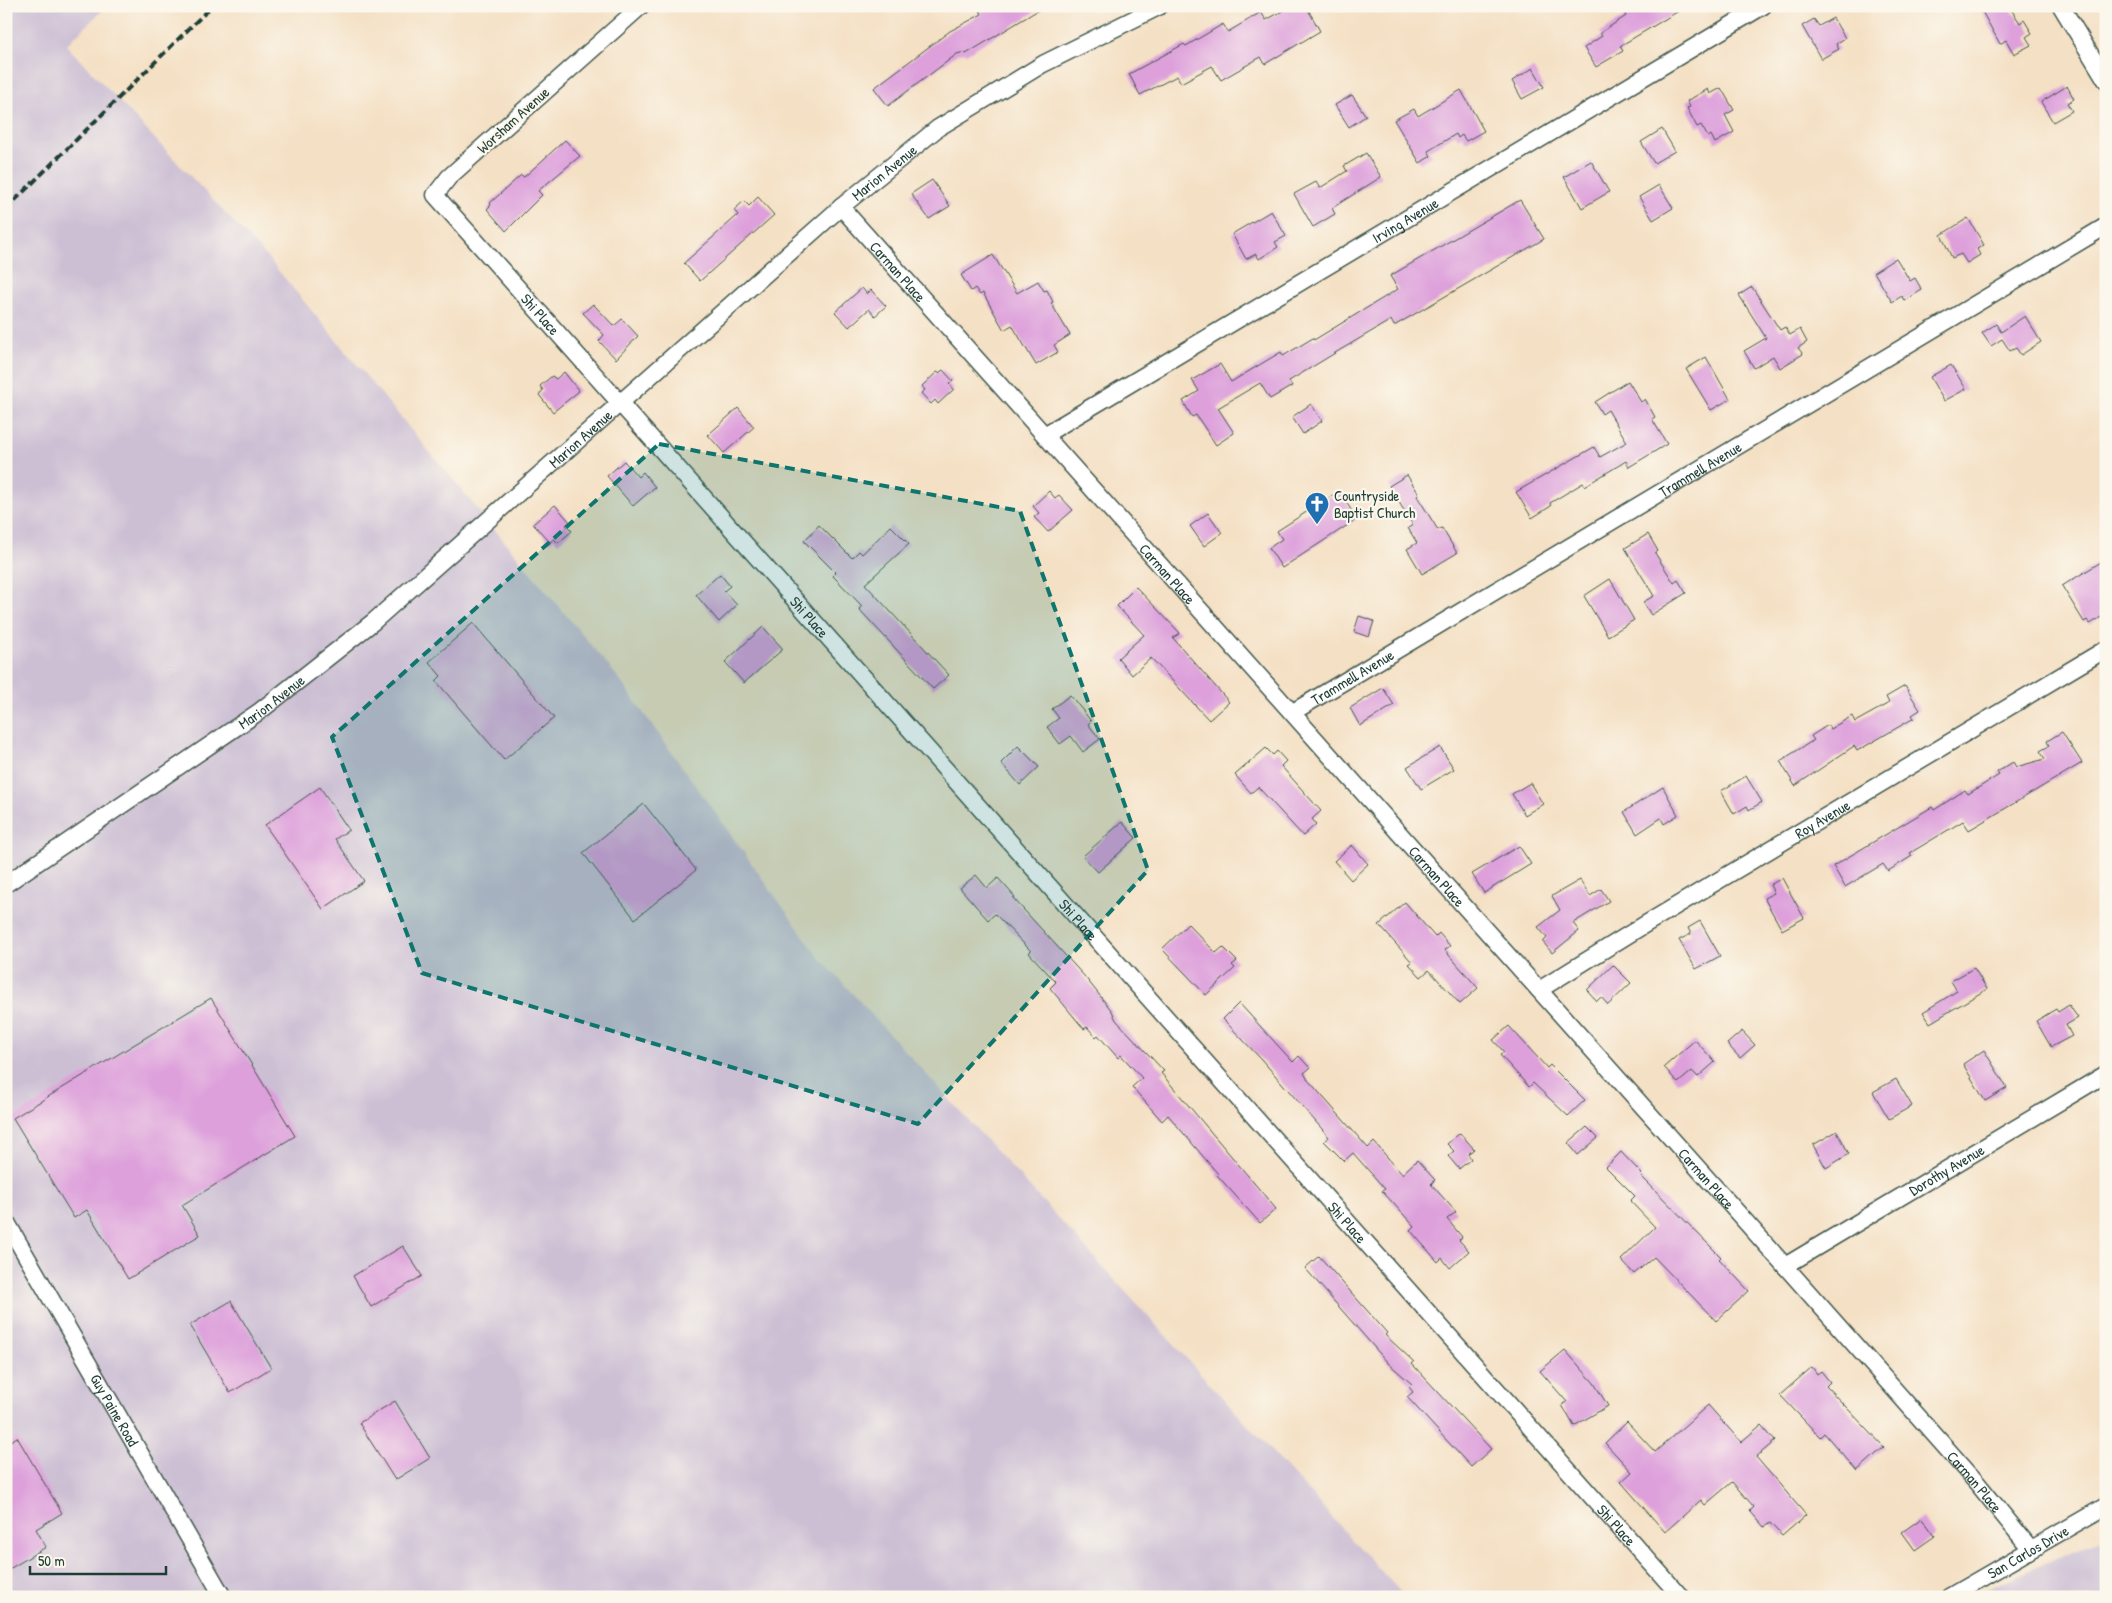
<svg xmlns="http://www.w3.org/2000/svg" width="2112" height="1603" viewBox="0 0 2112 1603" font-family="'Patrick Hand',sans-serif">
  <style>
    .industrial { fill: #ccbfd4 }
    .building { fill: #dda0db }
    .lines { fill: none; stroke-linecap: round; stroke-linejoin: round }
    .street-casing { stroke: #3f554a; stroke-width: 19 }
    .street { stroke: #fff; stroke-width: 16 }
    .rail { stroke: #1f3d34; stroke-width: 4; stroke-dasharray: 8 4; stroke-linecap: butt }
    .marked { fill: #0f766e; fill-opacity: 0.2; stroke: #0f766e; stroke-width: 4; stroke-dasharray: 10 6; stroke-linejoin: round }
    .labels { text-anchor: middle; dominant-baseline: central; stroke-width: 4.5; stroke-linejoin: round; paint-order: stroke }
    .street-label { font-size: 15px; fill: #1f3d34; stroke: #fbf7ec }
    .poi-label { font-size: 15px; fill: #1f3d34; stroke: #fbf7ec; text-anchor: start }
  </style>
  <rect width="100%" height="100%" fill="#fbf7ec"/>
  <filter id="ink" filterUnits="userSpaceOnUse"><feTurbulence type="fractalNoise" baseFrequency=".02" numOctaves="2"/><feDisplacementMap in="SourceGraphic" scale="10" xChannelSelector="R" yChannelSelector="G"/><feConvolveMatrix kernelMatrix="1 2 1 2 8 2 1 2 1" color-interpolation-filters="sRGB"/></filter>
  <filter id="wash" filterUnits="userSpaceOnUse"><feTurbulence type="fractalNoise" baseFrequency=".0096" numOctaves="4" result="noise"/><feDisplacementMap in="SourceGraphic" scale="20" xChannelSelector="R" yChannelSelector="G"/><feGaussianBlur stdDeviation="1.12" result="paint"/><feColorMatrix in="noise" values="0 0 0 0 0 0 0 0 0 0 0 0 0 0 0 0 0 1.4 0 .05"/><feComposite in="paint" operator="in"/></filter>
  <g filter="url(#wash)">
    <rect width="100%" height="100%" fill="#f4e0c4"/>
    <path class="industrial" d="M6 6H107L66 45 266 256 616 675 818 956 1405 1597H6Z
      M2106 1540V1597H1968L2075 1550Z"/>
    <g id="blocks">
      <path class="building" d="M977 6H1045L966 54 964 52 957 54 888 106 874 88 950 31 982 14Z
        M1292 6H1306L1320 31 1265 64 1261 57 1221 80 1212 66 1181 83 1177 76 1140 95 1129 74 1184 44 1186 46 1223 24 1228 32 1261 12 1266 20Z
        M1620 6H1687L1620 46 1623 51 1596 67 1584 48 1602 36 1600 33 1626 16Z
        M1979 6H2009L2020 23 2024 20 2032 33 2026 37 2031 45 2014 54 2006 40 2000 44Z
        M1833 18 1845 38 1836 44 1839 49 1821 59 1802 26 1814 19 1819 26Z
        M1533 68 1544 87 1522 99 1512 81Z
        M2067 86 2074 99 2067 103 2072 111 2053 122 2041 102Z
        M1721 88 1734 110 1725 115 1734 132 1715 143 1711 135 1708 137 1701 125 1697 127 1687 108 1690 107 1687 101 1708 89 1710 94Z
        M1461 90 1484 131 1466 141 1462 135 1458 138 1456 134 1428 151 1431 156 1420 163 1394 120 1414 109 1418 116Z
        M1352 95 1366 116 1349 127 1335 105Z
        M1662 129 1675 151 1654 163 1641 142Z
        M565 140 580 156 538 191 542 195 506 231 487 209 491 205 490 203 521 175 524 177Z
        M1366 153 1381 177 1332 208 1335 214 1313 227 1294 194 1316 182 1320 188 1347 171 1344 166Z
        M1591 161 1609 192 1582 208 1564 177Z
        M932 180 950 206 929 219 911 194Z
        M1659 185 1673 208 1653 220 1639 197Z
        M758 197 774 215 700 281 684 263 738 215 734 210 744 201 749 206Z
        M1520 200 1544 239 1394 326 1391 320 1340 350 1289 381 1292 386 1270 399 1260 383 1218 408 1234 433 1216 445 1196 415 1192 417 1183 401 1199 391 1192 380 1220 364 1231 382 1281 352 1283 356 1313 338 1314 340 1398 289 1390 276Z
        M1271 211 1286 236 1275 242 1278 247 1259 259 1256 254 1246 259 1232 234Z
        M1968 218 1984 245 1977 249 1980 255 1967 263 1961 254 1952 258 1941 235Z
        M993 255 1017 293 1038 281 1044 291 1047 290 1053 302 1051 303 1070 335 1054 345 1058 352 1036 365 1012 325 1004 330 983 293 980 295 975 288 971 291 961 275Z
        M1896 258 1910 281 1915 278 1922 290 1904 301 1902 296 1892 302 1874 272Z
        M1752 287 1780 330 1785 327 1790 335 1800 329 1807 342 1798 348 1803 354 1780 368 1773 356 1754 368 1744 351 1766 338 1739 295Z
        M862 288 867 294 871 290 886 306 875 316 869 309 849 327 835 312Z
        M593 304 614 326 622 319 638 336 616 359 599 341 604 335 583 313Z
        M2025 316 2041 342 2021 355 2016 348 2010 351 2002 339 1991 346 1982 333 1996 324 2001 332Z
        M1706 357 1730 399 1711 410 1686 369Z
        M1951 365 1966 389 1944 401 1930 377Z
        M943 370 953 381 949 384 954 389 938 404 935 400 931 404 921 393 925 390 922 386 937 372 939 373Z
        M564 372 579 391 553 412 539 395 543 390 540 386 552 376 556 379Z
        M1628 381 1641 402 1645 399 1655 417 1652 419 1667 444 1629 467 1626 461 1585 486 1583 483 1550 503 1551 506 1532 518 1516 492 1594 447 1600 457 1627 442 1608 410 1602 414 1595 402Z
        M1311 404 1322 421 1303 434 1292 417Z
        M738 408 754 427 724 453 708 435Z
        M624 461 638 477 643 472 655 487 633 506 607 476Z
        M1407 475 1419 494 1417 496 1438 530 1442 528 1457 553 1422 574 1407 549 1417 543 1408 528 1413 525 1389 486Z
        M1049 491 1055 498 1059 495 1073 510 1048 532 1034 517 1039 513 1033 506Z
        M1339 491 1357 519 1282 568 1269 548 1282 539 1277 531Z
        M555 505 570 522 566 525 572 531 558 543 554 539 550 542 533 524Z
        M1208 513 1222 533 1204 546 1190 526Z
        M819 525 852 558 859 551 862 554 891 526 909 544 865 584 949 675 933 689 859 609 862 606 833 576 836 573 804 541Z
        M1648 534 1658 551 1655 553 1674 583 1678 580 1686 593 1651 615 1643 602 1654 596 1625 548Z
        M2106 559V614L2090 624 2087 620 2084 622 2062 586Z
        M720 574 730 586 724 591 737 605 719 622 696 595Z
        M1610 579 1634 620 1608 636 1584 596Z
        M1136 587 1180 633 1173 638 1229 702 1209 720 1151 658 1132 675 1118 658 1144 635 1117 606Z
        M1359 616 1374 621 1369 637 1354 632Z
        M473 623 554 718 504 760 436 681 441 676 429 662Z
        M763 627 783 649 744 683 725 662Z
        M1905 686 1920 710 1912 715 1914 718 1857 751 1854 746 1795 786 1780 761 1814 740 1811 736 1828 725 1830 729 1852 716 1855 722 1889 703 1886 697Z
        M1383 688 1394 705 1360 726 1350 708Z
        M1070 695 1091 721 1088 724 1100 739 1083 752 1071 736 1060 744 1047 727 1059 718 1052 709Z
        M2062 732 2082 763 1969 830 1963 821 1910 853 1912 856 1888 871 1883 864 1845 887 1833 866 1932 807 1934 810 1965 790 1968 794 1999 775 1997 772 2013 762 2016 767 2045 759 2040 751 2049 746 2047 741Z
        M1018 746 1039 767 1020 785 1001 763Z
        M1440 747 1454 769 1421 789 1407 767Z
        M1266 748 1273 755 1277 751 1286 761 1281 766 1321 811 1312 819 1316 824 1303 836 1258 787 1251 793 1235 775Z
        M1746 776 1762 802 1749 810 1747 806 1734 814 1721 791Z
        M1530 783 1543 804 1525 815 1512 794Z
        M320 787 349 830 335 839 364 881 323 909 265 825Z
        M1663 787 1678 815 1664 824 1661 818 1637 834 1624 812Z
        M644 804 696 870 635 919 583 853Z
        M1122 822 1136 838 1098 872 1083 856Z
        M1352 845 1368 864 1351 880 1334 861Z
        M1519 846 1531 864 1484 893 1472 874Z
        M976 875 987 888 998 878 1015 897 1013 898 1085 977 1112 1011 1116 1020 1164 1071 1161 1073 1276 1209 1260 1223 1217 1175 1218 1174 1168 1115 1162 1121 1132 1087 1142 1078 1121 1055 1118 1058 1098 1035 1096 1037 1087 1027 1084 1029 1050 988 1056 982 1029 953 1031 951 995 914 988 920 960 888Z
        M1782 878 1804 918 1782 930 1764 898 1774 893 1770 885Z
        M1580 880 1590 896 1601 889 1609 901 1573 923 1579 931 1552 953 1543 942 1547 938 1538 927 1560 910 1552 896Z
        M1405 902 1435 937 1439 933 1450 946 1445 950 1448 954 1478 988 1460 1004 1429 970 1421 977 1409 964 1412 962 1379 925Z
        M1700 921 1720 956 1696 969 1679 940 1691 934 1688 928Z
        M1188 924 1216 953 1223 947 1237 961 1232 965 1235 968 1206 995 1162 949Z
        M1613 965 1631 983 1608 1005 1601 997 1597 1001 1587 990Z
        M1974 968 1987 989 1930 1023 1923 1012 1957 991 1951 981Z
        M211 998 295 1136 182 1205 200 1235 128 1279 87 1210 74 1218 13 1118Z
        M1239 1003 1293 1062 1299 1056 1310 1068 1304 1073 1308 1080 1368 1148 1374 1142 1402 1174 1417 1160 1435 1180 1431 1184 1456 1212 1447 1219 1462 1237 1459 1240 1469 1251 1450 1268 1442 1258 1438 1262 1410 1230 1414 1226 1382 1191 1385 1189 1353 1153 1344 1161 1324 1141 1329 1137 1261 1059 1223 1019Z
        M2069 1005 2078 1018 2066 1025 2072 1036 2051 1047 2036 1021 2056 1009 2058 1012Z
        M1509 1026 1547 1068 1550 1065 1585 1100 1568 1116 1533 1083 1529 1087 1500 1055 1504 1052 1493 1040Z
        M1742 1031 1755 1045 1740 1058 1727 1044Z
        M1695 1040 1715 1062 1698 1077 1692 1071 1678 1083 1664 1067Z
        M1984 1050 2007 1088 1985 1101 1963 1064Z
        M1896 1079 1912 1106 1889 1119 1873 1092Z
        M1587 1127 1598 1138 1578 1155 1568 1143Z
        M1837 1131 1849 1154 1826 1168 1813 1145Z
        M1460 1133 1474 1149 1468 1154 1471 1159 1459 1169 1448 1156 1454 1151 1447 1144Z
        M1621 1152 1642 1174 1640 1175 1721 1257 1719 1259 1749 1291 1716 1321 1654 1257 1634 1274 1621 1260 1655 1227 1630 1201 1635 1196 1606 1167Z
        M403 1246 422 1276 371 1307 353 1276Z
        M1319 1256 1387 1333 1385 1335 1414 1362 1412 1364 1491 1449 1471 1467 1407 1397 1413 1392 1409 1387 1412 1384 1388 1363 1305 1268Z
        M231 1301 271 1368 230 1393 190 1325Z
        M1565 1350 1594 1383 1608 1406 1574 1426 1562 1405 1567 1402 1540 1371Z
        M1812 1367 1817 1374 1821 1371 1830 1382 1826 1386 1884 1447 1857 1471 1824 1433 1820 1437 1780 1395Z
        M395 1401 430 1458 395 1480 359 1423Z
        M1708 1405 1741 1442 1761 1425 1775 1441 1756 1457 1806 1515 1782 1536 1770 1523 1764 1527 1750 1511 1754 1507 1732 1482 1705 1505 1701 1500 1665 1532 1621 1482 1632 1472 1605 1443 1627 1422 1655 1452Z
        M17 1437 62 1513 36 1529 46 1547 6 1571V1444Z
        M1922 1518 1935 1536 1915 1550 1902 1532Z"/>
    </g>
  </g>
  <g filter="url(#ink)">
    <use href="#blocks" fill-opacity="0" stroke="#3f554a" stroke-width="1"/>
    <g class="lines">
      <defs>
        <g id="street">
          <path id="s1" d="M641 6 449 177 435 195 1681 1597"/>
          <path d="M2061 6 2106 80"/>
          <path id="s2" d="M841 207 1785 1266 1978 1484 2030 1548"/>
          <path id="s3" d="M1046 434 1763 6"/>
          <path id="s4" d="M1293 712 2106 226"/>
          <path id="s5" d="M6 884 260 711 373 622 841 207 938 128 1043 64 1160 6"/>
          <path id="s6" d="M1539 990 1644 925 2106 649"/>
          <path id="s7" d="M6 1221 223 1597"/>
          <path id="s8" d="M1785 1266 2106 1074"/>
          <path id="s9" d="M1949 1597 2106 1506"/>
        </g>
      </defs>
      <use href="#street" class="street-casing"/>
      <use href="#street" class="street"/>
      <path class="rail" d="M6 209 212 6"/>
    </g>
  </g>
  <path class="marked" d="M659 444 1020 511 1148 870 918 1124 422 973 332 737Z"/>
  <defs>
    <symbol id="church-pin" viewBox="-11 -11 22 30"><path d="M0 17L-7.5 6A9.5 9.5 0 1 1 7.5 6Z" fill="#1f6fb2" stroke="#fbf7ec"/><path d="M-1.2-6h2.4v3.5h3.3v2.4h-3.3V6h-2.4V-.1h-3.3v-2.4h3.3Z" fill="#fff"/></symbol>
  </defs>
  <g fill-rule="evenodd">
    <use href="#church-pin" x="1303" y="490" width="28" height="38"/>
  </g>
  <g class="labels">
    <g class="street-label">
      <text transform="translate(513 120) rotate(-42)">Worsham Avenue</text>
      <text stroke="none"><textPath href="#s5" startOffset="1132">Marion Avenue</textPath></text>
      <text stroke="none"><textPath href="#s3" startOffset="418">Irving Avenue</textPath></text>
      <text stroke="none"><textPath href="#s2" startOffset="86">Carman Place</textPath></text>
      <text stroke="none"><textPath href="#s1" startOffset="439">Shi Place</textPath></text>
      <text stroke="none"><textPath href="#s5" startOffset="728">Marion Avenue</textPath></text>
      <text stroke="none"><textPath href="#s4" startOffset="474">Trammell Avenue</textPath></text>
      <text stroke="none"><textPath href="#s2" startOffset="491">Carman Place</textPath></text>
      <text stroke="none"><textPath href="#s1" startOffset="844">Shi Place</textPath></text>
      <text stroke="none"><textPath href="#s4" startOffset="69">Trammell Avenue</textPath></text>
      <text stroke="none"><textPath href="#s5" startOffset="322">Marion Avenue</textPath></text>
      <text stroke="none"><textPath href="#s6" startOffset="331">Roy Avenue</textPath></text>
      <text stroke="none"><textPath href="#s2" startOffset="896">Carman Place</textPath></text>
      <text stroke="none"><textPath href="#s1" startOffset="1249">Shi Place</textPath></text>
      <text stroke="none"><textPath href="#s8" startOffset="188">Dorothy Avenue</textPath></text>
      <text stroke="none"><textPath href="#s2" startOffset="1301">Carman Place</textPath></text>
      <text stroke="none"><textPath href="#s1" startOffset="1654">Shi Place</textPath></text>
      <text stroke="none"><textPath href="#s7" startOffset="218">Guy Paine Road</textPath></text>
      <text stroke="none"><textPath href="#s2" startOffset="1706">Carman Place</textPath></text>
      <text stroke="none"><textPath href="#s1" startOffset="2059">Shi Place</textPath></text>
      <text stroke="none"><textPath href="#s9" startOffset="91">San Carlos Drive</textPath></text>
    </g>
    <g class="poi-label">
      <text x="1334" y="495">Countryside<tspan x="1334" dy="17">Baptist Church</tspan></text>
    </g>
  </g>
  <rect width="2112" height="1603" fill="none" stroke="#fbf7ec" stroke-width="25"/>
  <path d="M30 1566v8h136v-8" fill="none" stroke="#1f3d34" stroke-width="2.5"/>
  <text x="38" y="1566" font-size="15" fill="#1f3d34" stroke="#fbf7ec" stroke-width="4" paint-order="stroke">50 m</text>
</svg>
